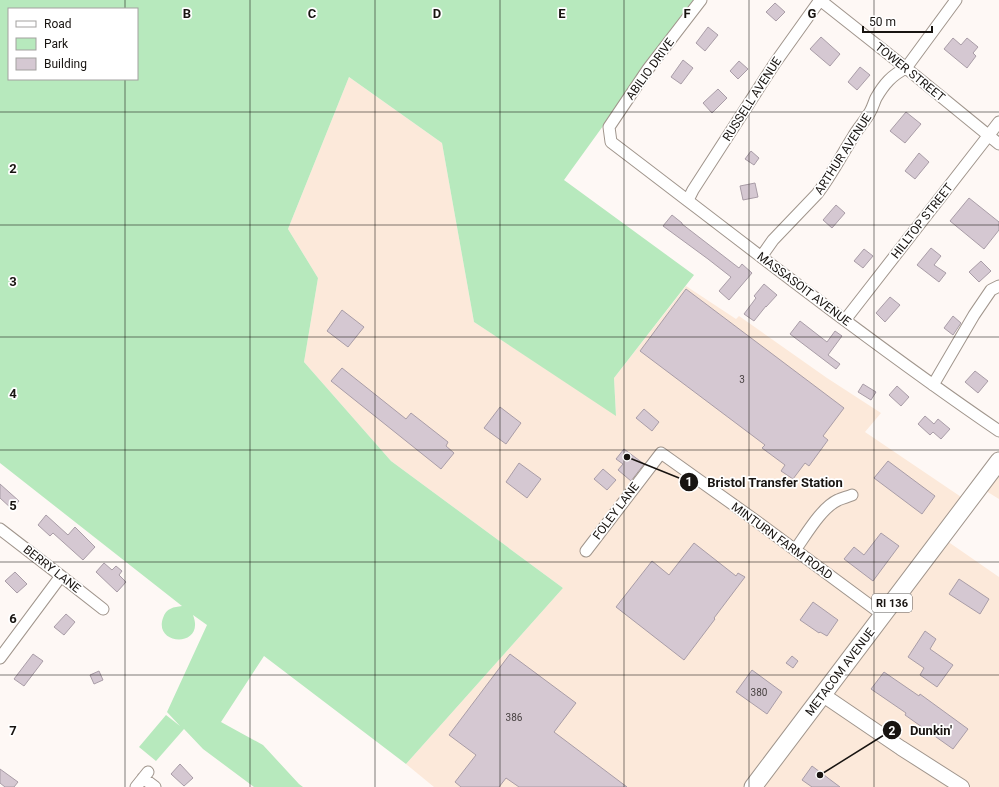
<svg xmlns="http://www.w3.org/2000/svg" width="999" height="787" viewBox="0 0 999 787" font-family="Roboto,sans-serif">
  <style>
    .built { fill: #fce9da }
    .green { fill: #b7e9bd; fill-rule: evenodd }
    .building { fill: #d5c8d2; stroke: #a99da7 }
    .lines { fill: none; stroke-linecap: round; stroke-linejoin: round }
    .minor-casing { stroke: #a0958c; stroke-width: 13 }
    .tertiary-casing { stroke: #a0958c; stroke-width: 16 }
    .primary-casing { stroke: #a0958c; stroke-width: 19 }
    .minor { stroke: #fff; stroke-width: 11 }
    .tertiary { stroke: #fff; stroke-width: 14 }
    .primary { stroke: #fff; stroke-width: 17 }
    .grid { fill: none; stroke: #181411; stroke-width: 1; stroke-opacity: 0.55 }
    .labels { text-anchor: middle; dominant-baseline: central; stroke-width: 3.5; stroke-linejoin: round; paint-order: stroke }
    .number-label { font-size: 10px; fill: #474141 }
    .shield { fill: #fff; stroke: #5d5a58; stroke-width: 1 }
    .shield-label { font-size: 11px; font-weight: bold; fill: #181411 }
    .street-label { font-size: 12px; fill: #181411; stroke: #fff }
    .grid-label { font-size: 13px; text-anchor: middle; font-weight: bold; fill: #181411; stroke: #fff; stroke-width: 3.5; stroke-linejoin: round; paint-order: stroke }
    .leader { fill: none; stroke: #181411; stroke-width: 1.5 }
    .callout-dot { fill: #181411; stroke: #fff; stroke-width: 1.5 }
    .mark-label { font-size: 12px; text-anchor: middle; font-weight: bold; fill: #fff }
    .callout-label { font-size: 13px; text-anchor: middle; font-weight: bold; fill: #181411; stroke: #fff; stroke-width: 3.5; stroke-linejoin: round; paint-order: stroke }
  </style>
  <rect width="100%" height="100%" fill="#fef8f5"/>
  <path class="built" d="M349 77 442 143 474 322 616 415 614 378 686 286 736 319 739 316 827 378 881 413 865 432 973 505 947 541 999 577V787H434L406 764 563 588 391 461 304 362 318 278 288 229Z
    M999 472V499L986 491Z"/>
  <path class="green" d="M0 0H694L564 180 694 275 614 378 616 416 474 322 442 143 349 77 288 229 318 278 304 362 391 461 563 588 406 764 264 656 221 722 263 745 299 784 303 787H254L203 749 184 729 156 761 139 747 166 715 180 726 167 712 207 625 193 615C206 648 153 646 163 618 166 608 174 607 182 606L0 463ZM9 9H137V79H9Z"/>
  <path class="building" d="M775 3 785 12 776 21 766 12Z
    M708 27 718 35 705 51 696 43Z
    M821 37 840 54 830 66 810 49Z
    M953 38 961 45 967 38 978 47 973 53 976 56 967 68 944 49Z
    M683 60 693 68 681 84 671 77Z
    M739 61 748 69 738 79 730 71Z
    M860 67 870 75 857 90 848 82Z
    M718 89 727 98 712 113 703 103Z
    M906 112 921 124 905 143 890 131Z
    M751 151 759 158 754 165 745 159Z
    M919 153 929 162 915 179 905 171Z
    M755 183 758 197 743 200 740 186Z
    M969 198 999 222V230L984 249 950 221Z
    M836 205 845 213 832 228 823 220Z
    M672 215 682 223V224L739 268 742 264 752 273 729 300 719 291 731 277 708 259 663 226Z
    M931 248 941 256 934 265 946 273 939 282 917 265Z
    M864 249 873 256 863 268 854 261Z
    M981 261 991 271 979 282 969 272Z
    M764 284 777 295 766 307V306L754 321 744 314 756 298 754 296Z
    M686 289 844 408 823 436 828 440 809 466 805 463 793 479 781 471 785 465 762 448 765 445 640 351Z
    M890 297 900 305 885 322 876 313Z
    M342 310 364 327 348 347 327 331Z
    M953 316 961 323 953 335 944 328Z
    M800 321 827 342 835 331 842 336 828 355 840 364 836 369 790 334Z
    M342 368 406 419 411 413 448 442 446 446 454 453 441 469 331 381Z
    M975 371 988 381 978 393 965 382Z
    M863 384 876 392 871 400 858 392Z
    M897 386 909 397 901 406 889 395Z
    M500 407 521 423 506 444 484 428Z
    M644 409 659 422 652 431 636 418Z
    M925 416 934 424 938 419 950 429 941 439 933 432 930 435 918 424Z
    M624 449 644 464 631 481 618 470 623 464 616 459Z
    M888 461 935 496 922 514 874 478Z
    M519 463 541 479 527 498 506 482Z
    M603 469 616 480 607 490 594 479Z
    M0 484 19 501 12 509 0 498Z
    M46 515 68 535 75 527 95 547 83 560 53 533 50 536 38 525Z
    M881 533 899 546 873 581 844 559 854 547 864 555Z
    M694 543 736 576 738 573 745 577 714 618 715 619 684 660 616 607 652 561 669 575Z
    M104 563 112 570 116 566 122 571 119 575 126 582 117 592 96 572Z
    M15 572 27 584 17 593 5 581Z
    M959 579 989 599 980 614 949 594Z
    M813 602 838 620 827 636 820 632 819 633 800 620Z
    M66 614 75 622 64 635 54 627Z
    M925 631 936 639 930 649 953 665 937 687 920 675 924 668 908 657Z
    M33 654 43 661 24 686 14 679Z
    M510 654 576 703 554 732 627 787H519L506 778 499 787H461L455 782 476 755 449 735Z
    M792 656 798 661 793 668 786 663Z
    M752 670 782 692 767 714 736 692Z
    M99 671 103 680 94 684 90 675Z
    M884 672 919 696 920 694 968 729 953 749 905 715 906 713 871 689Z
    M180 764 193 778 184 786 171 774Z
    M812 766 840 787H812L802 780Z
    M0 769 18 782 14 787H5L0 783Z"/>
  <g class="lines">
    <defs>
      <path id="minor" d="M701 0 648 69 609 127 611 142C740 240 866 340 999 431
        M820 0 906 68 999 144
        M688 200 693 190 775 63 820 0
        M761 257 773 240 817 194C831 176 841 156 853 137 858 128 865 121 870 112 873 107 874 102 876 98 884 84 892 75 906 68L956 0
        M845 320 999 122
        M933 385 974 315 991 290 999 286
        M0 529 61 576 103 609
        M795 550C806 535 821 508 838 500 842 498 847 497 852 495
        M586 551 661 453 752 518 883 615
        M0 658 61 576
        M143 778 155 787
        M136 787 148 772"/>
      <path id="tertiary" d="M823 695 901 748 962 787"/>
      <path id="primary" d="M753 787 999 461"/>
    </defs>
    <use href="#minor" class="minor-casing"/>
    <use href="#tertiary" class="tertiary-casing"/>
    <use href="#primary" class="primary-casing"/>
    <use href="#minor" class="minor"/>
    <use href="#tertiary" class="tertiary"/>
    <use href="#primary" class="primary"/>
  </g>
  <path class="grid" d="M125 0V9M250 0V787M375 0V787M500 0V787M624 0V787M749 0V787M874 0V787M125 79V787M0 112H999M0 225H999M0 337H999M0 450H999M0 562H999M0 675H999"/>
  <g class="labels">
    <g class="number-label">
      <text x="742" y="379">3</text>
      <text x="759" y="692">380</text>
      <text x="514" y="717">386</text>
    </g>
    <rect class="shield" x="872" y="594" width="40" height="18" rx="3"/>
    <g class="shield-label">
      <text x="892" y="603">RI 136</text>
    </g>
    <g class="street-label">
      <text transform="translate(650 69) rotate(-54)">ABILIO DRIVE</text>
      <text transform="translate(910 72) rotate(39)">TOWER STREET</text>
      <text transform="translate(752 99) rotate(-57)">RUSSELL AVENUE</text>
      <text transform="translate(843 154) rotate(-57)">ARTHUR AVENUE</text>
      <text transform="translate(922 221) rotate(-52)">HILLTOP STREET</text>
      <text transform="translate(804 289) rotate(37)">MASSASOIT AVENUE</text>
      <text transform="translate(616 511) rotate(-53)">FOLEY LANE</text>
      <text transform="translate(782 541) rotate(36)">MINTURN FARM ROAD</text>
      <text transform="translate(52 569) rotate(38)">BERRY LANE</text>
      <text transform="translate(840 672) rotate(-53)">METACOM AVENUE</text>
    </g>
  </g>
  <g class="grid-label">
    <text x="187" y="18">B</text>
    <text x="312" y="18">C</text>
    <text x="437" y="18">D</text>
    <text x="562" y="18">E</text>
    <text x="687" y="18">F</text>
    <text x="812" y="18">G</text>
    <text x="13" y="173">2</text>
    <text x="13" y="286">3</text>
    <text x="13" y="398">4</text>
    <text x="13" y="510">5</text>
    <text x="13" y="623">6</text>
    <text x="13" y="735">7</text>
  </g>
  <path class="leader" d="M627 457L689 482M820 775L892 730"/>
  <g class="callout-dot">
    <circle cx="627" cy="457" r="4"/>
    <circle cx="820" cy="775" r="4"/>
    <circle cx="689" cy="482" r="10"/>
    <circle cx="892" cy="730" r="10"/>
  </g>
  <g class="mark-label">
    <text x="689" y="486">1</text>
    <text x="892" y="735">2</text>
  </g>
  <g class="callout-label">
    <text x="775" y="487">Bristol Transfer Station</text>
    <text x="931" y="735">Dunkin'</text>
  </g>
  <rect x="8" y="8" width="130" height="72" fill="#ffffff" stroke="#a3a1a0"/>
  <rect x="16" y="21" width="20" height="6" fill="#ffffff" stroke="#a3a1a0"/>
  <text x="44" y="28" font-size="12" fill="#181411">Road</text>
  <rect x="16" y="38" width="20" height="12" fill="#b7e9bd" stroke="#a3a1a0"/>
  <text x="44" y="48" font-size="12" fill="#181411">Park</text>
  <rect x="16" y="58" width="20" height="12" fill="#d5c8d2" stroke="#a3a1a0"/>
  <text x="44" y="68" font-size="12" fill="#181411">Building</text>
  <path d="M863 26v6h69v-6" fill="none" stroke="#181411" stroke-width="2"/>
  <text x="869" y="26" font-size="12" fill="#181411" stroke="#ffffff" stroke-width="3" paint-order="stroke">50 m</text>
</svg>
